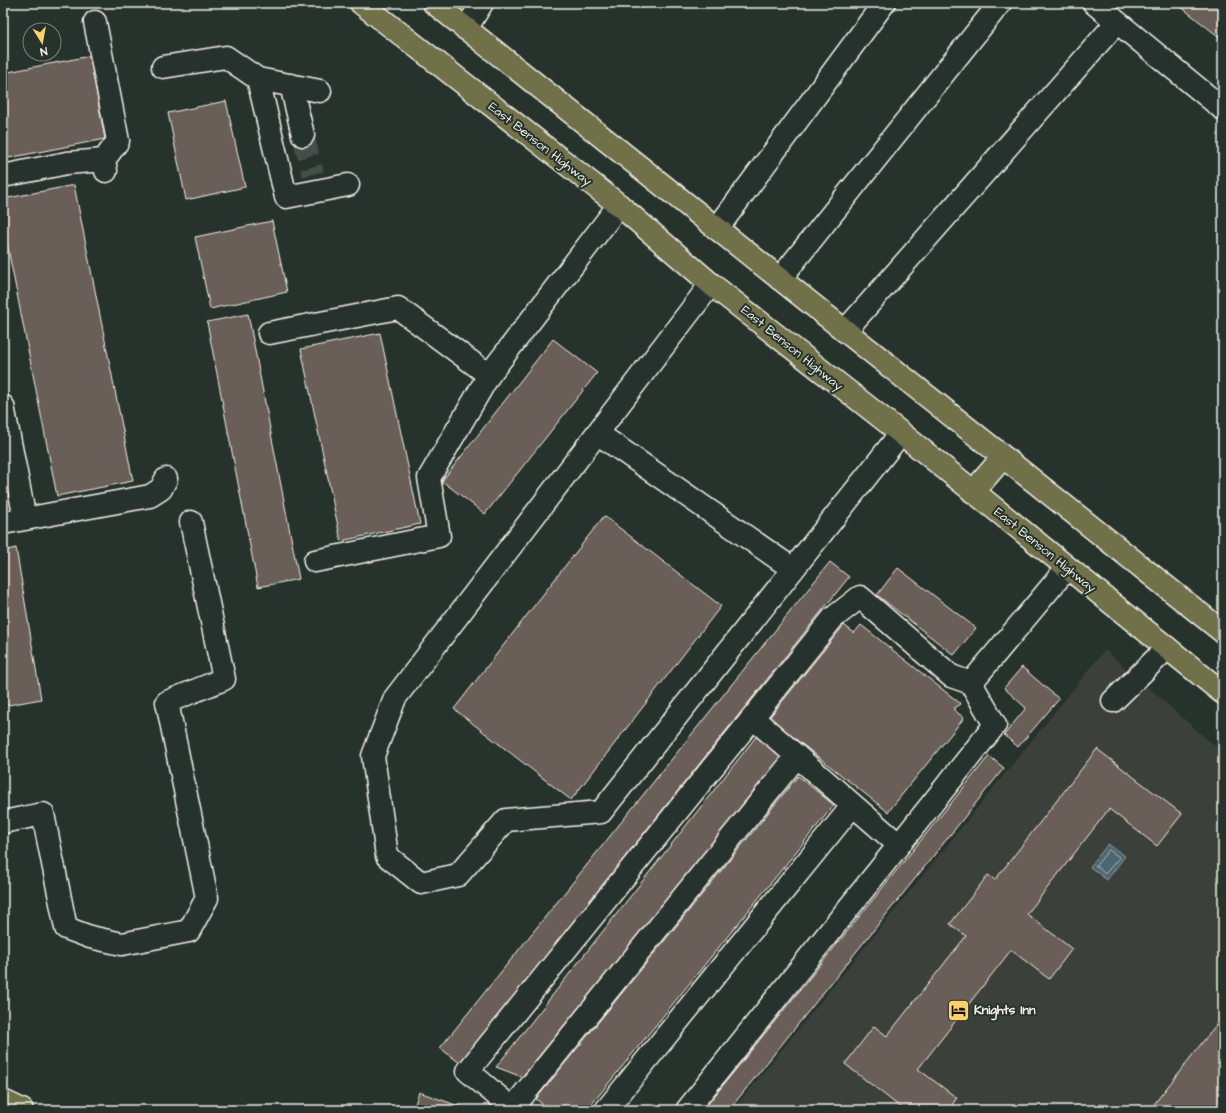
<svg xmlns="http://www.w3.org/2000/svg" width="1226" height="1113" viewBox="0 0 1226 1113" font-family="'Architects Daughter',sans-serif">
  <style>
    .built { fill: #3b403a }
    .water { fill: #4c6571; stroke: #8f9da1 }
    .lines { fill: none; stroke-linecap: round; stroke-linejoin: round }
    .shore { stroke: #b1b9b8; stroke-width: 1 }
    .building { fill: #6b5f58; stroke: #f4f1e8 }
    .minor-tunnel { stroke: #455049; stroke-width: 22; stroke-dasharray: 22 11; stroke-linecap: butt }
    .minor-casing { stroke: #f4f1e8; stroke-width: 25 }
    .major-casing { stroke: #f4f1e8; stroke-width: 25 }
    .highway-casing { stroke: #f4f1e8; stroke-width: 25 }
    .minor { stroke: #26332d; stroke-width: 22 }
    .major { stroke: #70704a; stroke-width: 22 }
    .highway { stroke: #70704a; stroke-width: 22 }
    .labels { text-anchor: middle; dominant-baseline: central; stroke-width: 4; stroke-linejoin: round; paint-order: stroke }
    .street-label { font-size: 13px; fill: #f4f1e8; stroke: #26332d }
    .poi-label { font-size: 13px; font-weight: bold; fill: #f4f1e8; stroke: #26332d; text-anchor: start }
  </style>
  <rect width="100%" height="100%" fill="#26332d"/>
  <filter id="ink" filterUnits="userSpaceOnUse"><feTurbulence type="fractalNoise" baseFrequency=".025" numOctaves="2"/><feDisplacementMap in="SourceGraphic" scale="8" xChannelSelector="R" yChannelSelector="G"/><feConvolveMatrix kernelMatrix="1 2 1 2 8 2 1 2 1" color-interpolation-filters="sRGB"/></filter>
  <g filter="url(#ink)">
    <path class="built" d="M1105 650 1223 753V1110H733Z"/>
    <path class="water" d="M1108 844 1125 856 1107 880 1090 867Z"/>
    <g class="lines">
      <path class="shore" d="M1109 850 1118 856 1119 858 1105 874 1096 866Z"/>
    </g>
    <path class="building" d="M1176 3H1223V40Z
      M90 56 105 139 3 159V73Z
      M226 101 245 187 186 200 168 113Z
      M74 185 133 481 57 496 3 223V199Z
      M272 221 287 292 210 309 195 237Z
      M248 314 299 579 258 587 207 322Z
      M380 333 420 524 341 541 301 349Z
      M553 339 597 373 485 514 442 481Z
      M604 516 721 606 571 800 454 709Z
      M16 548 41 699 3 706V551Z
      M830 562 849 577 460 1063 440 1048Z
      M898 568 976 628 954 655 877 595Z
      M844 625 854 633 861 625 961 704 953 709 964 718 888 812 769 718Z
      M1022 667 1059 699 1018 747 1004 735 1026 708 1004 688Z
      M759 733 782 758 522 1077 496 1067Z
      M1097 749 1182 814 1157 846 1109 809 1027 914 1072 949 1049 979 1011 950 918 1069 957 1098 948 1110H904L845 1064 874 1026 887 1036 966 936 950 924 988 875 995 880Z
      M989 756 1004 768 729 1110H703Z
      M798 776 834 805 587 1110H549L536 1099Z
      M1223 1016V1110H1153L1151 1108Z
      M419 1092 470 1110H413Z"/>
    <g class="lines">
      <path class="minor-tunnel" d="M303 135 313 174"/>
      <defs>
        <path id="minor" d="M1094 3 1223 109
          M95 22 118 141 104 160
          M466 29 482 3
          M163 67 226 57 258 79 320 91
          M258 79 286 197 348 185
          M291 85 303 135
          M3 176 67 163 104 160 106 171
          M717 229 884 3
          M780 279 1000 3
          M711 284 395 698 373 756 387 856 421 883 458 875 506 820 601 812 901 433
          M845 331 1117 22
          M269 333 398 308 489 375 619 205
          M3 406 25 519
          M597 433 793 569
          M3 523 150 496 161 489 166 479
          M315 561 439 536 429 478 489 375
          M971 683 1067 568
          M1113 701 1167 648
          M753 718 899 845
          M3 822 43 814 66 928 90 937 122 944 189 931 207 898 167 702 224 679 191 522
          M512 1109 797 756
          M514 1110 468 1071 833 618 860 597 951 676 971 683 995 725 687 1110
          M606 1110 853 805"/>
        <path id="major" d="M361 3 619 205 711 284 901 433 1223 693
          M434 3 1223 632
          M973 492 1003 457"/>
        <path id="highway" d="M3 1101 22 1110"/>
      </defs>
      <use href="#minor" class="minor-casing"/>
      <use href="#major" class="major-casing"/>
      <use href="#highway" class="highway-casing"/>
      <use href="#minor" class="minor"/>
      <use href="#major" class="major"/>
      <use href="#highway" class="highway"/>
    </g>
  </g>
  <defs>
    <symbol id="hotel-square" viewBox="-11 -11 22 22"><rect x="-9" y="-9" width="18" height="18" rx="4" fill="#ffd166" stroke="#26332d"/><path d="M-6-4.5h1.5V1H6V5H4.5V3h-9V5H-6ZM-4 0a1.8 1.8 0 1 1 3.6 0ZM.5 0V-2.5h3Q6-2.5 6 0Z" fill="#111"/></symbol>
  </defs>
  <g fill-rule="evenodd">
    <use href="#hotel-square" x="946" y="998" width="25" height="25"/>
  </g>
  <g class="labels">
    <g class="street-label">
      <text transform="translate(540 144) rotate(38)">East Benson Highway</text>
      <text transform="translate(792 348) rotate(39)">East Benson Highway</text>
      <text transform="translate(1045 550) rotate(39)">East Benson Highway</text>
    </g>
    <g class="poi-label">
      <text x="974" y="1010">Knights Inn</text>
    </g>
  </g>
  <rect width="1226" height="1113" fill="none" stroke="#26332d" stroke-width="16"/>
  <rect x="8" y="8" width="1210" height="1097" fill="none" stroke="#f4f1e8" stroke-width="1.5" filter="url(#ink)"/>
  <g transform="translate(42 42) rotate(169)"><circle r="19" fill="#26332d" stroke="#787f78"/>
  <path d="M0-3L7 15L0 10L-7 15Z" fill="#ffd166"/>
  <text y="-6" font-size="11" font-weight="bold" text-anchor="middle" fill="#f4f1e8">N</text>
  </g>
</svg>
